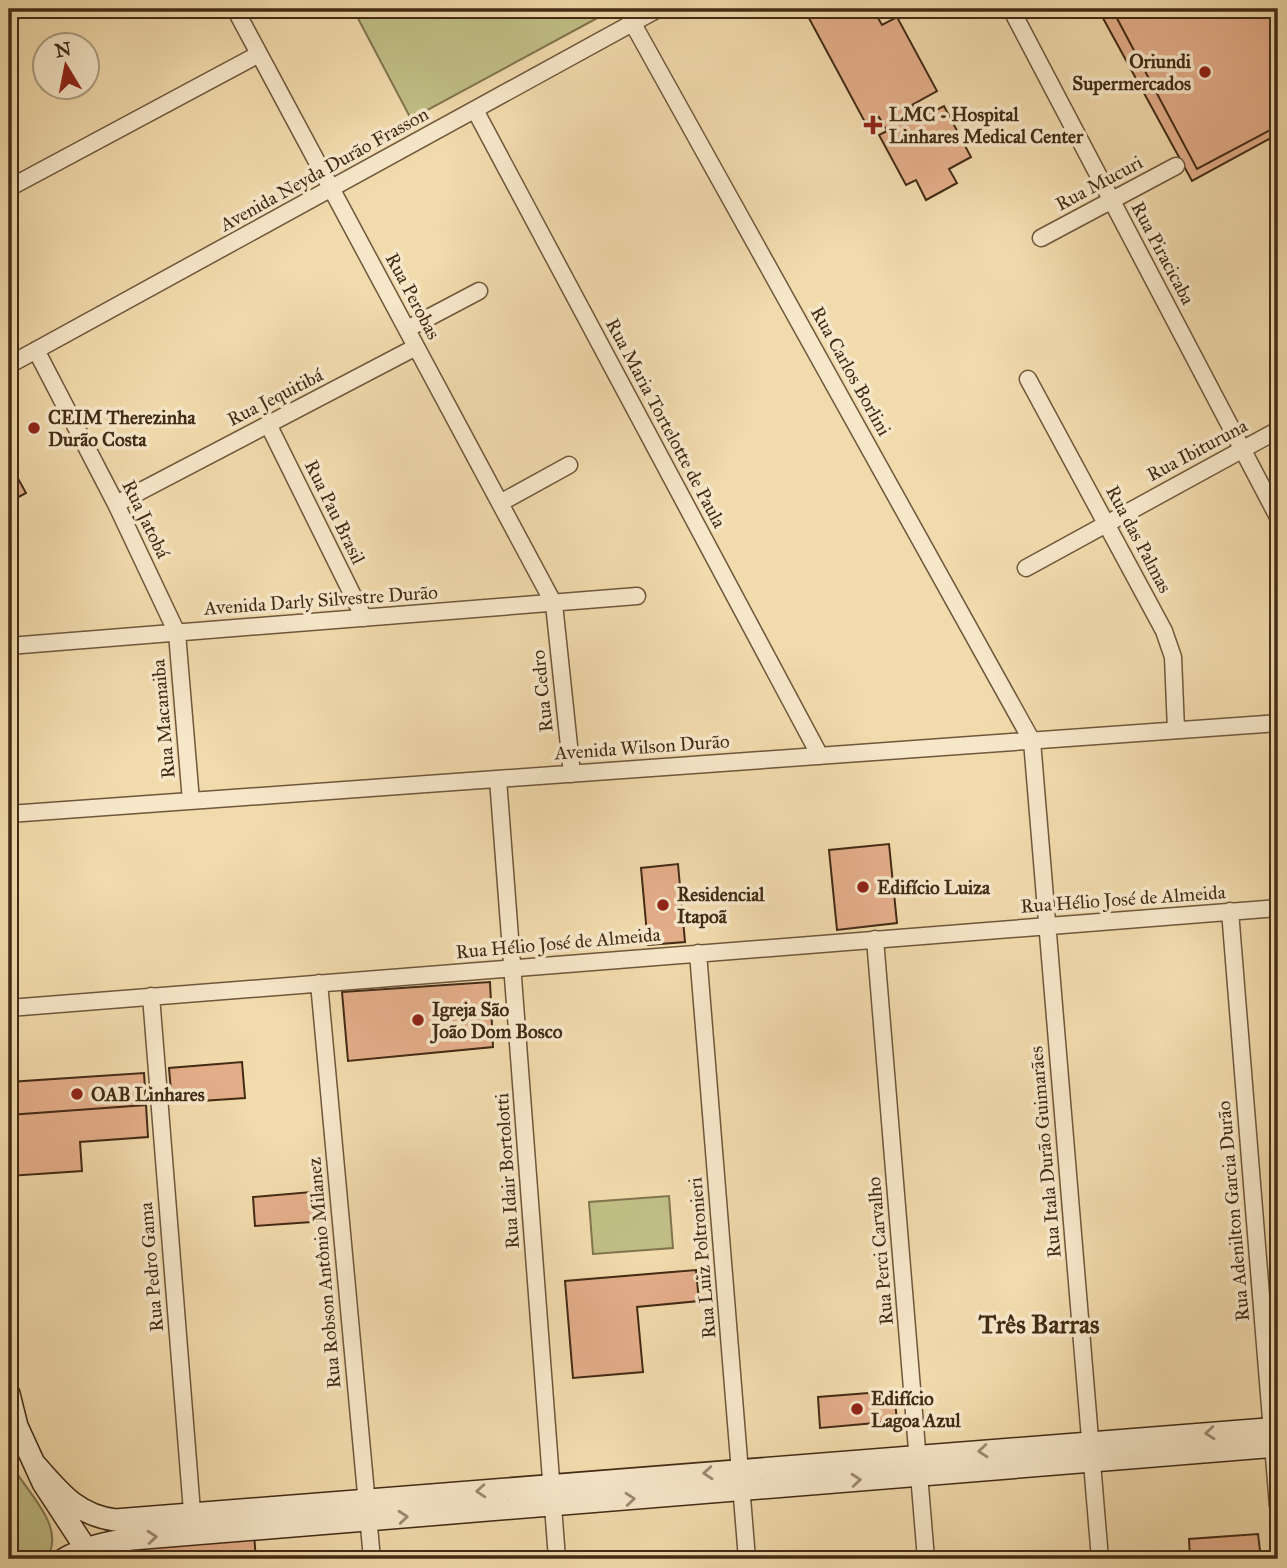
<svg xmlns="http://www.w3.org/2000/svg" width="1287" height="1568" viewBox="0 0 1287 1568" font-family="'IM FELL Great Primer',serif">
  <style>
    .green { fill: #c0be86; stroke: #81744e; stroke-width: 2 }
    .building { fill: #e4ae8a; stroke: #422b15; stroke-width: 2 }
    .lines { fill: none; stroke-linecap: round; stroke-linejoin: round }
    .street-casing { stroke: #6e573b; stroke-width: 19 }
    .secondary-casing { stroke: #422b15; stroke-width: 24 }
    .street { stroke: #f6e7c9; stroke-width: 16 }
    .secondary { stroke: #f6e7c9; stroke-width: 21 }
    .oneway { stroke: #9c896f }
    .poi-dot { fill: #8f2418; stroke: #f6e7c9; stroke-width: 2.5 }
    .labels { text-anchor: middle; dominant-baseline: central; stroke-width: 7; stroke-linejoin: round; paint-order: stroke }
    .poi-label { font-size: 19px; font-weight: bold; fill: #422b15; stroke: #f6e7c9; text-anchor: start }
    .street-label { font-size: 19px; fill: #422b15; stroke: #f6e7c9 }
    .district-label { font-size: 26px; font-weight: bold; fill: #422b15; stroke: #f6e7c9 }
  </style>
  <rect width="100%" height="100%" fill="#f1daac"/>
  <filter id="stains"><feTurbulence type="fractalNoise" baseFrequency=".00286" numOctaves="4"/><feColorMatrix values="0 0 0 0 .2 0 0 0 0 .09 0 0 0 0 .02 0 0 0 .5 -.17"/></filter>
  <radialGradient id="worn" r=".72"><stop offset=".6" stop-color="#630" stop-opacity="0"/><stop offset="1" stop-color="#630" stop-opacity=".3"/></radialGradient>
  <path class="green" d="M353 9H614L411 119Z
    M669 1196 673 1248 593 1254 589 1202Z
    M9 1460C23 1490 69 1526 46 1559H9Z"/>
  <path class="building" d="M804 9H873L882 25 897 17 937 91 912 105 919 119 944 106 971 157 949 169 957 183 926 200 916 180 906 185 879 135 887 131 879 117 866 124Z
    M1098 9H1278V134L1192 181Z
    M1112 9H1278V126L1197 169Z
    M9 462 26 493 9 502Z
    M889 844 897 923 837 930 829 850Z
    M678 864 685 942 648 945 641 868Z
    M490 982 493 1047 348 1061 342 992Z
    M242 1062 245 1098 172 1103 169 1068Z
    M144 1073 146 1105 9 1115V1082Z
    M146 1105 148 1137 80 1142 82 1171 9 1176V1115Z
    M323 1191 326 1221 255 1226 253 1197Z
    M696 1270 699 1301 637 1307 643 1372 573 1378 565 1281Z
    M894 1391 897 1421 820 1428 818 1397Z
    M1258 1534 1261 1559H1190L1189 1539Z
    M254 1535 256 1559H115L118 1552 126 1546Z"/>
  <g class="lines">
    <defs>
      <path id="street" d="M235 9 554 604 572 774
        M1011 9 1278 517
        M9 14 19 9
        M632 22 1032 741 1100 1559
        M475 110 820 756
        M9 188 259 54
        M1041 238 1176 166
        M407 329 479 291
        M36 350 116 504 177 633 191 801
        M9 365 658 9
        M1028 379 1164 631 1173 657 1176 730
        M268 424 364 618
        M500 503 569 465
        M116 504 416 347
        M1026 568 1278 430
        M9 646 637 596
        M498 779 557 1559
        M9 814 1278 723
        M1230 911 1278 1506
        M875 939 926 1559
        M698 953 747 1559
        M319 983 372 1559
        M151 996 193 1524
        M9 1008 1278 908"/>
      <path id="secondary" d="M9 1394 17 1426 43 1483 92 1558
        M34 1463C59 1491 76 1515 115 1520L1278 1428
        M64 1559C85 1547 107 1542 132 1539L1278 1446"/>
    </defs>
    <use href="#street" class="street-casing"/>
    <use href="#secondary" class="secondary-casing"/>
    <use href="#street" class="street"/>
    <use href="#secondary" class="secondary"/>
  </g>
  <defs><path id="oneway-chevron" d="M-2-3.5L2.5 0L-2 3.5" fill="none" stroke-width="1.6" stroke-linecap="round" stroke-linejoin="round" transform="scale(1.75)"/></defs>
  <g class="oneway">
    <use href="#oneway-chevron" transform="translate(1210 1433) rotate(175)"/>
    <use href="#oneway-chevron" transform="translate(983 1451) rotate(175)"/>
    <use href="#oneway-chevron" transform="translate(708 1473) rotate(175)"/>
    <use href="#oneway-chevron" transform="translate(856 1480) rotate(-5)"/>
    <use href="#oneway-chevron" transform="translate(481 1491) rotate(176)"/>
    <use href="#oneway-chevron" transform="translate(630 1499) rotate(-5)"/>
    <use href="#oneway-chevron" transform="translate(403 1517) rotate(-5)"/>
    <use href="#oneway-chevron" transform="translate(152 1537) rotate(-5)"/>
  </g>
  <g class="poi-dot">
    <circle cx="1205" cy="72" r="7"/>
    <path d="M869.5 114.5h7v7h7v7h-7v7h-7v-7h-7v-7h7z"/>
    <circle cx="34" cy="428" r="7"/>
    <circle cx="863" cy="887" r="7"/>
    <circle cx="663" cy="905" r="7"/>
    <circle cx="418" cy="1020" r="7"/>
    <circle cx="77" cy="1094" r="7"/>
    <circle cx="857" cy="1409" r="7"/>
  </g>
  <g class="labels">
    <g class="poi-label">
      <text x="1191" y="61" text-anchor="end">Oriundi<tspan x="1191" dy="22">Supermercados</tspan></text>
      <text x="889" y="114">LMC - Hospital<tspan x="889" dy="22">Linhares Medical Center</tspan></text>
      <text x="48" y="417">CEIM Therezinha<tspan x="48" dy="22">Durão Costa</tspan></text>
      <text x="877" y="887">Edifício Luiza</text>
      <text x="677" y="894">Residencial<tspan x="677" dy="22">Itapoã</tspan></text>
      <text x="432" y="1009">Igreja São<tspan x="432" dy="22">João Dom Bosco</tspan></text>
      <text x="91" y="1094">OAB Linhares</text>
      <text x="871" y="1398">Edifício<tspan x="871" dy="22">Lagoa Azul</tspan></text>
    </g>
    <g class="street-label">
      <text transform="translate(324 169) rotate(-29)">Avenida Neyda Durão Frasson</text>
      <text transform="translate(1099 183) rotate(-28)">Rua Mucuri</text>
      <text transform="translate(1163 253) rotate(62)">Rua Piracicaba</text>
      <text transform="translate(413 296) rotate(62)">Rua Perobas</text>
      <text transform="translate(851 371) rotate(61)">Rua Carlos Borlini</text>
      <text transform="translate(275 397) rotate(-27)">Rua Jequitibá</text>
      <text transform="translate(666 423) rotate(62)">Rua Maria Tortelotte de Paula</text>
      <text transform="translate(1197 450) rotate(-28)">Rua Ibituruna</text>
      <text transform="translate(335 512) rotate(64)">Rua Pau Brasil</text>
      <text transform="translate(146 519) rotate(64)">Rua Jatobá</text>
      <text transform="translate(1139 539) rotate(62)">Rua das Palmas</text>
      <text transform="translate(321 600) rotate(-4)">Avenida Darly Silvestre Durão</text>
      <text transform="translate(542 691) rotate(-96)">Rua Cedro</text>
      <text transform="translate(163 719) rotate(-95)">Rua Macanaiba</text>
      <text transform="translate(642 747) rotate(-4)">Avenida Wilson Durão</text>
      <text transform="translate(1123 899) rotate(-4)">Rua Hélio José de Almeida</text>
      <text transform="translate(558 943) rotate(-5)">Rua Hélio José de Almeida</text>
      <text transform="translate(1045 1152) rotate(-95)">Rua Itala Durão Guimarães</text>
      <text transform="translate(507 1171) rotate(-94)">Rua Idair Bortolotti</text>
      <text transform="translate(1233 1211) rotate(-95)">Rua Adenilton Garcia Durão</text>
      <text transform="translate(880 1251) rotate(-95)">Rua Perci Carvalho</text>
      <text transform="translate(702 1258) rotate(-95)">Rua Luiz Poltronieri</text>
      <text transform="translate(151 1267) rotate(-95)">Rua Pedro Gama</text>
      <text transform="translate(324 1273) rotate(-95)">Rua Robson Antônio Milanez</text>
    </g>
    <g class="district-label">
      <text x="1039" y="1324">Três Barras</text>
    </g>
  </g>
  <rect width="1287" height="1568" fill="none" stroke="#f1daac" stroke-width="35"/>
  <rect x="10" y="10" width="1266" height="1547" fill="none" stroke="#422b15" stroke-width="3.5"/>
  <rect x="18" y="18" width="1252" height="1533" fill="none" stroke="#422b15" stroke-width="2"/>
  <g transform="translate(66 66) rotate(350)"><circle r="33" fill="#f6e7c9" stroke="#ae9c81" stroke-width="2"/>
  <path d="M0-5L12 26L0 18L-12 26Z" fill="#8f2418"/>
  <text y="-10" font-size="19" font-weight="bold" text-anchor="middle" fill="#422b15">N</text>
  </g>
  <rect width="100%" height="100%" filter="url(#stains)"/>
  <rect width="100%" height="100%" fill="url(#worn)"/>
</svg>
